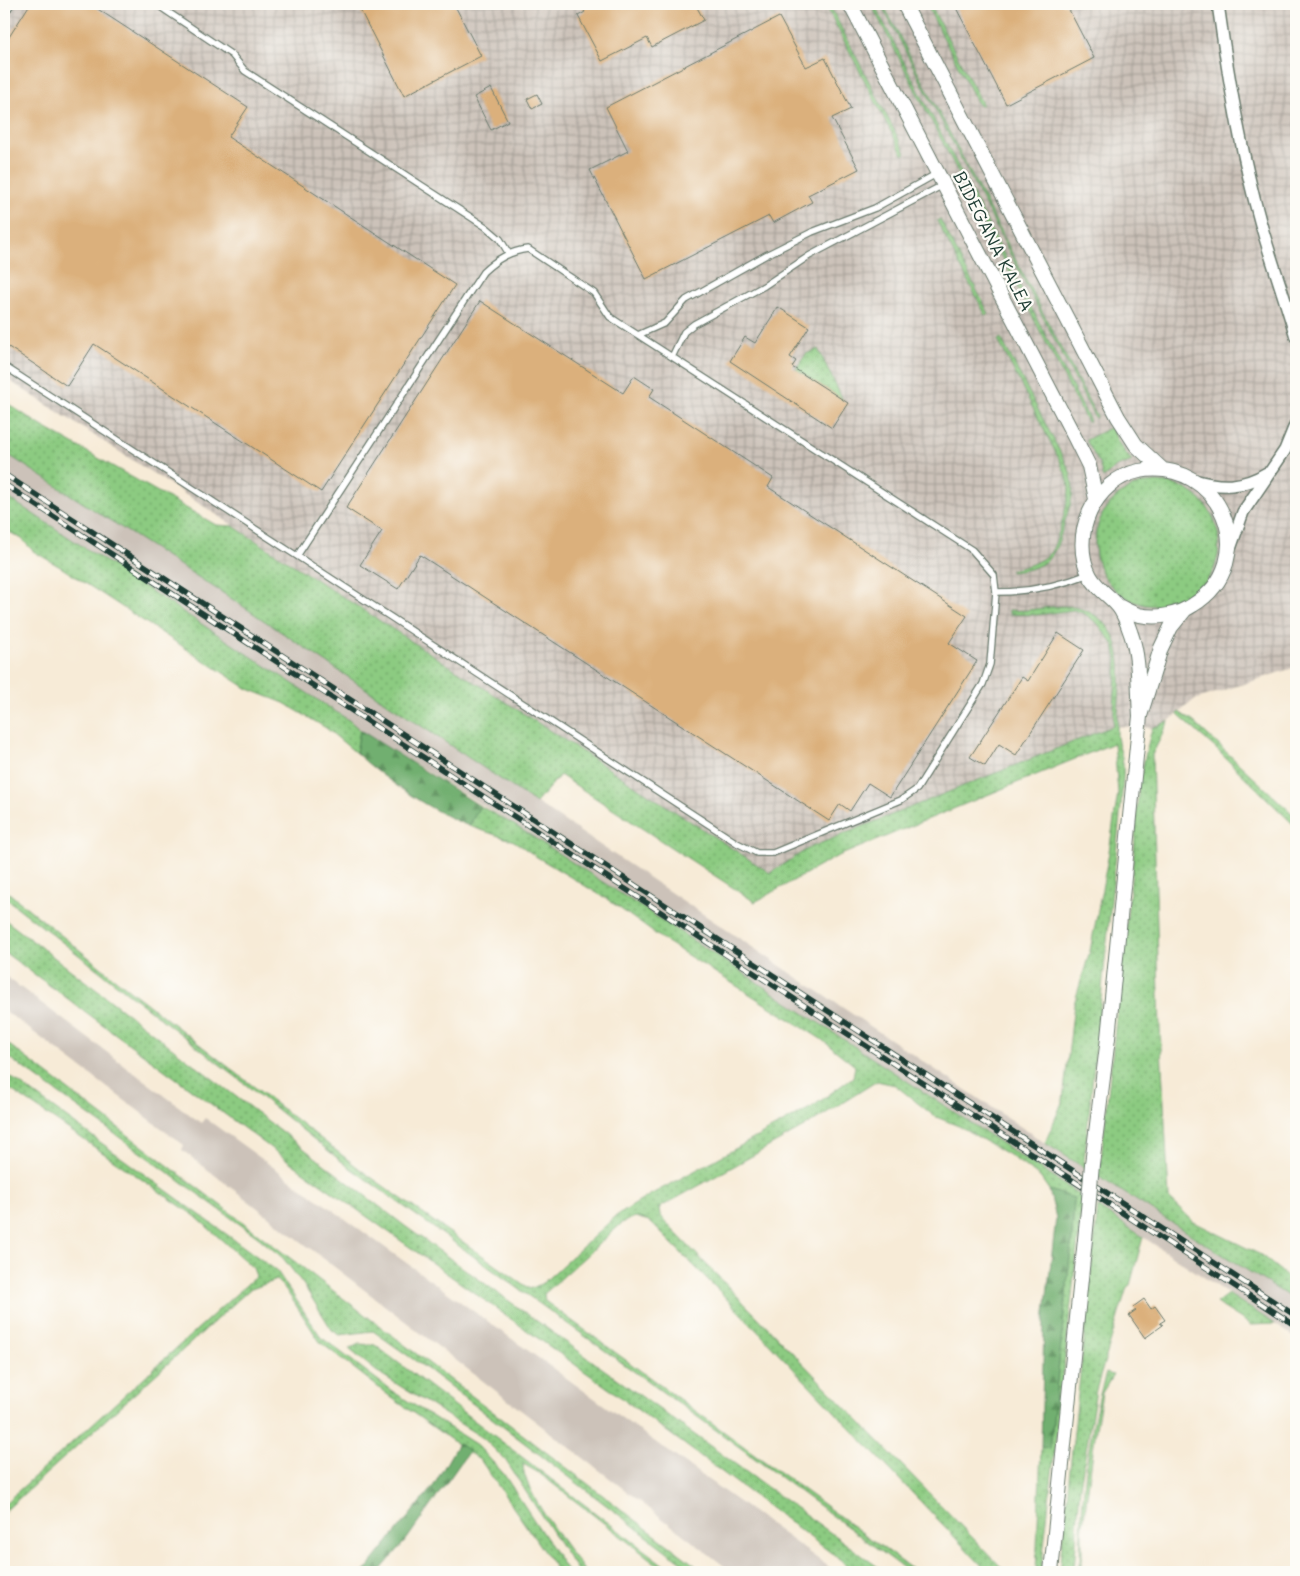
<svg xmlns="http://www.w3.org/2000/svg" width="1300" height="1576" viewBox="0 0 1300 1576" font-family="Mali,sans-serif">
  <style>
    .industrial { fill: url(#industrial-grid) }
    .railway { fill: #ccc2b9 }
    .grass { fill: url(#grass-dots); stroke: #56845a }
    .forest { fill: url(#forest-firs); stroke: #487652 }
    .building { fill: #dbb07b }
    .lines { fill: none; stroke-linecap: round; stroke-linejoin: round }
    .service-casing { stroke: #6b7a6d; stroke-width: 8 }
    .minor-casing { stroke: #6b7a6d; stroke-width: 14 }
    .tertiary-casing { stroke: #6b7a6d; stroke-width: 16 }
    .service { stroke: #fff; stroke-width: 5.5 }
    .minor { stroke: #fff; stroke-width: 11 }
    .tertiary { stroke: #fff; stroke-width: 14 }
    .rail-casing { stroke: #1f3d34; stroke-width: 5.5 }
    .rail { stroke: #fdfcf7; stroke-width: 4; stroke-dasharray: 11; stroke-linecap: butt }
    .tertiary-bridge-casing { stroke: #6b7a6d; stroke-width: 16; stroke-linecap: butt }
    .tertiary-bridge { stroke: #fff; stroke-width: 14 }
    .labels { text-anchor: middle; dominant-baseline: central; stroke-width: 4.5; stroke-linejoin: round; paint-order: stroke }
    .street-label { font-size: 18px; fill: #1f3d34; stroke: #fdfcf7 }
  </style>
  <defs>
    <pattern id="industrial-grid" width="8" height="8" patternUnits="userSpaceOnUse" patternTransform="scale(1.25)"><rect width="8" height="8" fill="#ccc2b9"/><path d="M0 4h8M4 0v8" fill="none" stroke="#a59f97"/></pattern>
    <pattern id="grass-dots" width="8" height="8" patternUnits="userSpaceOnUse" patternTransform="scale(1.25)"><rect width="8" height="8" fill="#8ccb81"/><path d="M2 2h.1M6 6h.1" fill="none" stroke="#72a66a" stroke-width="1.8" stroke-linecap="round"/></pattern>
    <pattern id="forest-firs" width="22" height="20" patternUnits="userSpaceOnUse" patternTransform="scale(1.25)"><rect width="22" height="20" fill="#71af6f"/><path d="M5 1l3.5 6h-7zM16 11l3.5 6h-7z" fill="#5c905c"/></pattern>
  </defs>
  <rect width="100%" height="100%" fill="#fdfcf7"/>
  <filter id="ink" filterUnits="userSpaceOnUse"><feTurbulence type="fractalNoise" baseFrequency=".02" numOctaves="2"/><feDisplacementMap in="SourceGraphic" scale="10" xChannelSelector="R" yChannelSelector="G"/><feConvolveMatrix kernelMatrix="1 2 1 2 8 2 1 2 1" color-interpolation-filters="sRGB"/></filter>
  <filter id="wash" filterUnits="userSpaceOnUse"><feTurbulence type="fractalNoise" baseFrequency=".0096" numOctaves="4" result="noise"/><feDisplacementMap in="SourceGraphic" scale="20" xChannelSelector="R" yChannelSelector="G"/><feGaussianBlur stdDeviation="1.12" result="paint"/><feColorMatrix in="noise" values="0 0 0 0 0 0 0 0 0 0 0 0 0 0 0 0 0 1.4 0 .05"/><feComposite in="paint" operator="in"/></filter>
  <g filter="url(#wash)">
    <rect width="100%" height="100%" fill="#f7ebd7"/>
    <path class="industrial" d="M4 4H1296V667L1194 700 1169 721 1152 728 1113 726 809 848 770 873 4 377Z"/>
    <path class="railway" d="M4 452 229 597 1045 1143 1296 1301V1338L711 952 516 826 360 730 350 721 4 495Z
      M4 975 201 1123 205 1118 836 1572H732L182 1150 184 1145 4 1010Z"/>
    <path class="grass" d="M825 4H829L906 153 903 155Z
      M871 4H874L1090 421 1087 422Z
      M881 4H883L1097 417 1095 418Z
      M926 4H930L983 105 979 106Z
      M940 219 989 314 986 316 937 221Z
      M1001 338 1069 469C1076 488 1072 500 1066 518 1055 553 1054 568 1011 572V570C1025 567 1039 563 1050 553 1056 547 1069 499 1069 490 1069 480 1064 471 1060 461L998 340Z
      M818 349 843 400 796 369 806 354Z
      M4 401 40 425 216 525 233 526 770 873 809 848 1113 726 1117 659 1114 645 1098 624 1085 614 1074 610 1037 615 1009 614V610C1031 613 1058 602 1078 608 1136 625 1118 685 1117 730 1116 742 1122 752 1123 764 1124 777 1122 792 1121 806L1084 1162 1100 1169 1134 852 1139 781 1152 728 1169 721 1152 755 1160 1028 1169 1198 1194 1222 1261 1255 1293 1281 1296 1284V1301L1045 1143 1063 1100 1074 1004 1090 951 1108 858 1118 793 1114 743 836 857 755 902 560 775 536 803 229 597 4 452Z
      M1111 427 1120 446 1132 461 1116 467 1103 478 1099 463 1086 440Z
      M1095 544a62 62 0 1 1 124 0a62 62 0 1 1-124 0Z
      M4 495 350 721 360 730 356 753 326 728 284 703 248 689 62 568 33 551 22 539 4 529Z
      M1179 712 1194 722 1296 817V827L1214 747 1177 714Z
      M480 806 516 826 711 952 1083 1197 1041 1572H1036L1041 1447 1050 1448 1072 1237 1074 1199 1049 1190 1040 1177 1009 1155 961 1127 934 1116 895 1085 877 1081 804 1127 659 1208 660 1215 670 1227 1006 1572H988L721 1293 649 1221 635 1217 622 1223 544 1294 545 1301 916 1572H909L731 1441 346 1165 240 1080 4 897V889L118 981 365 1173 530 1289 543 1283 616 1216 650 1195 812 1107 853 1077 855 1066 821 1039 665 941 607 899 537 857 514 841 469 826Z
      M4 919 405 1226 885 1572H857L615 1393 283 1157 4 952Z
      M4 1041 70 1091 704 1572H694L427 1369 373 1331 340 1335 332 1330 303 1284 283 1258 259 1238 4 1054Z
      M4 1072 277 1271 321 1337 392 1391 477 1445 503 1473 568 1572H558L481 1461 392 1398 320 1342 286 1290 276 1280 249 1290 4 1512V1504L256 1276 253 1268 195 1216 4 1085Z
      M1098 1207 1143 1237 1130 1285 1127 1287 1096 1390 1080 1487 1074 1572H1059Z
      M1228 1294 1275 1324 1251 1325 1216 1303Z
      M359 1344 375 1345 673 1572H667L539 1473 523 1464C523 1492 568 1547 585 1572H578L506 1461 483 1438 376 1371 349 1349Z
      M1106 1373 1113 1375 1102 1393 1096 1429 1082 1533V1572H1080C1080 1508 1087 1433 1106 1373Z"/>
    <path class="forest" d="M360 730 480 806 469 826C429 810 388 782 356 753Z
      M1049 1190 1074 1198 1072 1237 1050 1449 1041 1447 1044 1321 1056 1218Z
      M458 1443 469 1451 407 1539 379 1572H364L434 1485Z"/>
    <g id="blocks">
      <path class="building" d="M30 4H90L248 107 228 137 455 285 321 492 94 344 67 386 4 344V45Z
        M357 4H454L481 56 404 96Z
        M580 4H695L704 20 652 47 647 38 602 61 578 16 585 12Z
        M954 4H1066L1094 58 1006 104Z
        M779 17 806 67 825 58 851 109 832 118 859 169 808 195 812 202 773 223 769 216 646 279 590 170 628 151 606 107Z
        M491 88 508 121 491 130 474 97Z
        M537 94 542 104 532 109 527 99Z
        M480 301 623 393 634 376 654 389 649 397 773 478 768 487 967 616 949 643 977 661 890 797 868 783 850 811 840 804 829 821 420 555 398 589 360 565 382 531 346 508Z
        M778 307 809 327 790 357 796 361 792 367 848 403 832 428 730 361 745 337 755 343Z
        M1058 633 1084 650 1016 755 999 744 985 766 970 757 1022 677 1028 681Z
        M1144 1299 1151 1309 1155 1306 1165 1320 1160 1323 1163 1325 1145 1338 1129 1315 1136 1310 1133 1307Z"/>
    </g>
  </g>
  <g filter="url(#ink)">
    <use href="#blocks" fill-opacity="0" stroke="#6b7a6d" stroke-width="1"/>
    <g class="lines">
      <defs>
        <path id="service" d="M156 4 232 55 245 71 486 227 500 239 509 254
          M4 15 11 4
          M528 249 594 293 610 317 972 550 994 575 996 592 990 664 983 684 917 789 901 800 773 853H757L737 843 297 556 483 272C497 259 510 251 528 249Z
          M638 335 665 323 686 300 766 255 812 232 875 208 938 173
          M672 357 684 332 694 324 764 286 809 256 943 185
          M4 366 297 556
          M996 592C1029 592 1059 586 1089 574"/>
        <path id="minor" d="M1218 4C1228 77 1240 149 1260 221 1271 260 1285 298 1296 337
          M1194 480C1221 488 1243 488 1267 473
          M1230 549 1243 512 1285 450 1296 423"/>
        <path id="tertiary" d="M850 4 1075 438 1089 466 1096 499
          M904 4 1118 417 1136 445 1163 470
          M1118 606C1125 609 1132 613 1139 615 1157 619 1178 615 1193 605 1264 561 1221 456 1139 471 1094 480 1069 536 1090 576 1098 590 1109 595 1118 606 1124 613 1128 625 1131 634 1140 659 1138 689 1140 716
          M1092 1164 1108 1038 1140 716 1161 648 1171 627 1184 611
          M1051 1572 1088 1210"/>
      </defs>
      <use href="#service" class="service-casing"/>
      <use href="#minor" class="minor-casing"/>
      <use href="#tertiary" class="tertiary-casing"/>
      <use href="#service" class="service"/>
      <use href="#minor" class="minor"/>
      <use href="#tertiary" class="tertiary"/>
      <defs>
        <path id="rail" d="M4 474 1296 1316
          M4 484 1296 1326"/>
      </defs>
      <use href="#rail" class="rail-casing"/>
      <use href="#rail" class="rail"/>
      <defs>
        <path id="tertiary-bridge" d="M1088 1210 1092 1164"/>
      </defs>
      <use href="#tertiary-bridge" class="tertiary-bridge-casing"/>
      <use href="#tertiary-bridge" class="tertiary-bridge"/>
    </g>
  </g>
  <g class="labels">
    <g class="street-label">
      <text transform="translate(994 241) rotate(63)">BIDEGANA KALEA</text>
    </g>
  </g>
  <rect width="1300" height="1576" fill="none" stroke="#fdfcf7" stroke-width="20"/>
</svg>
